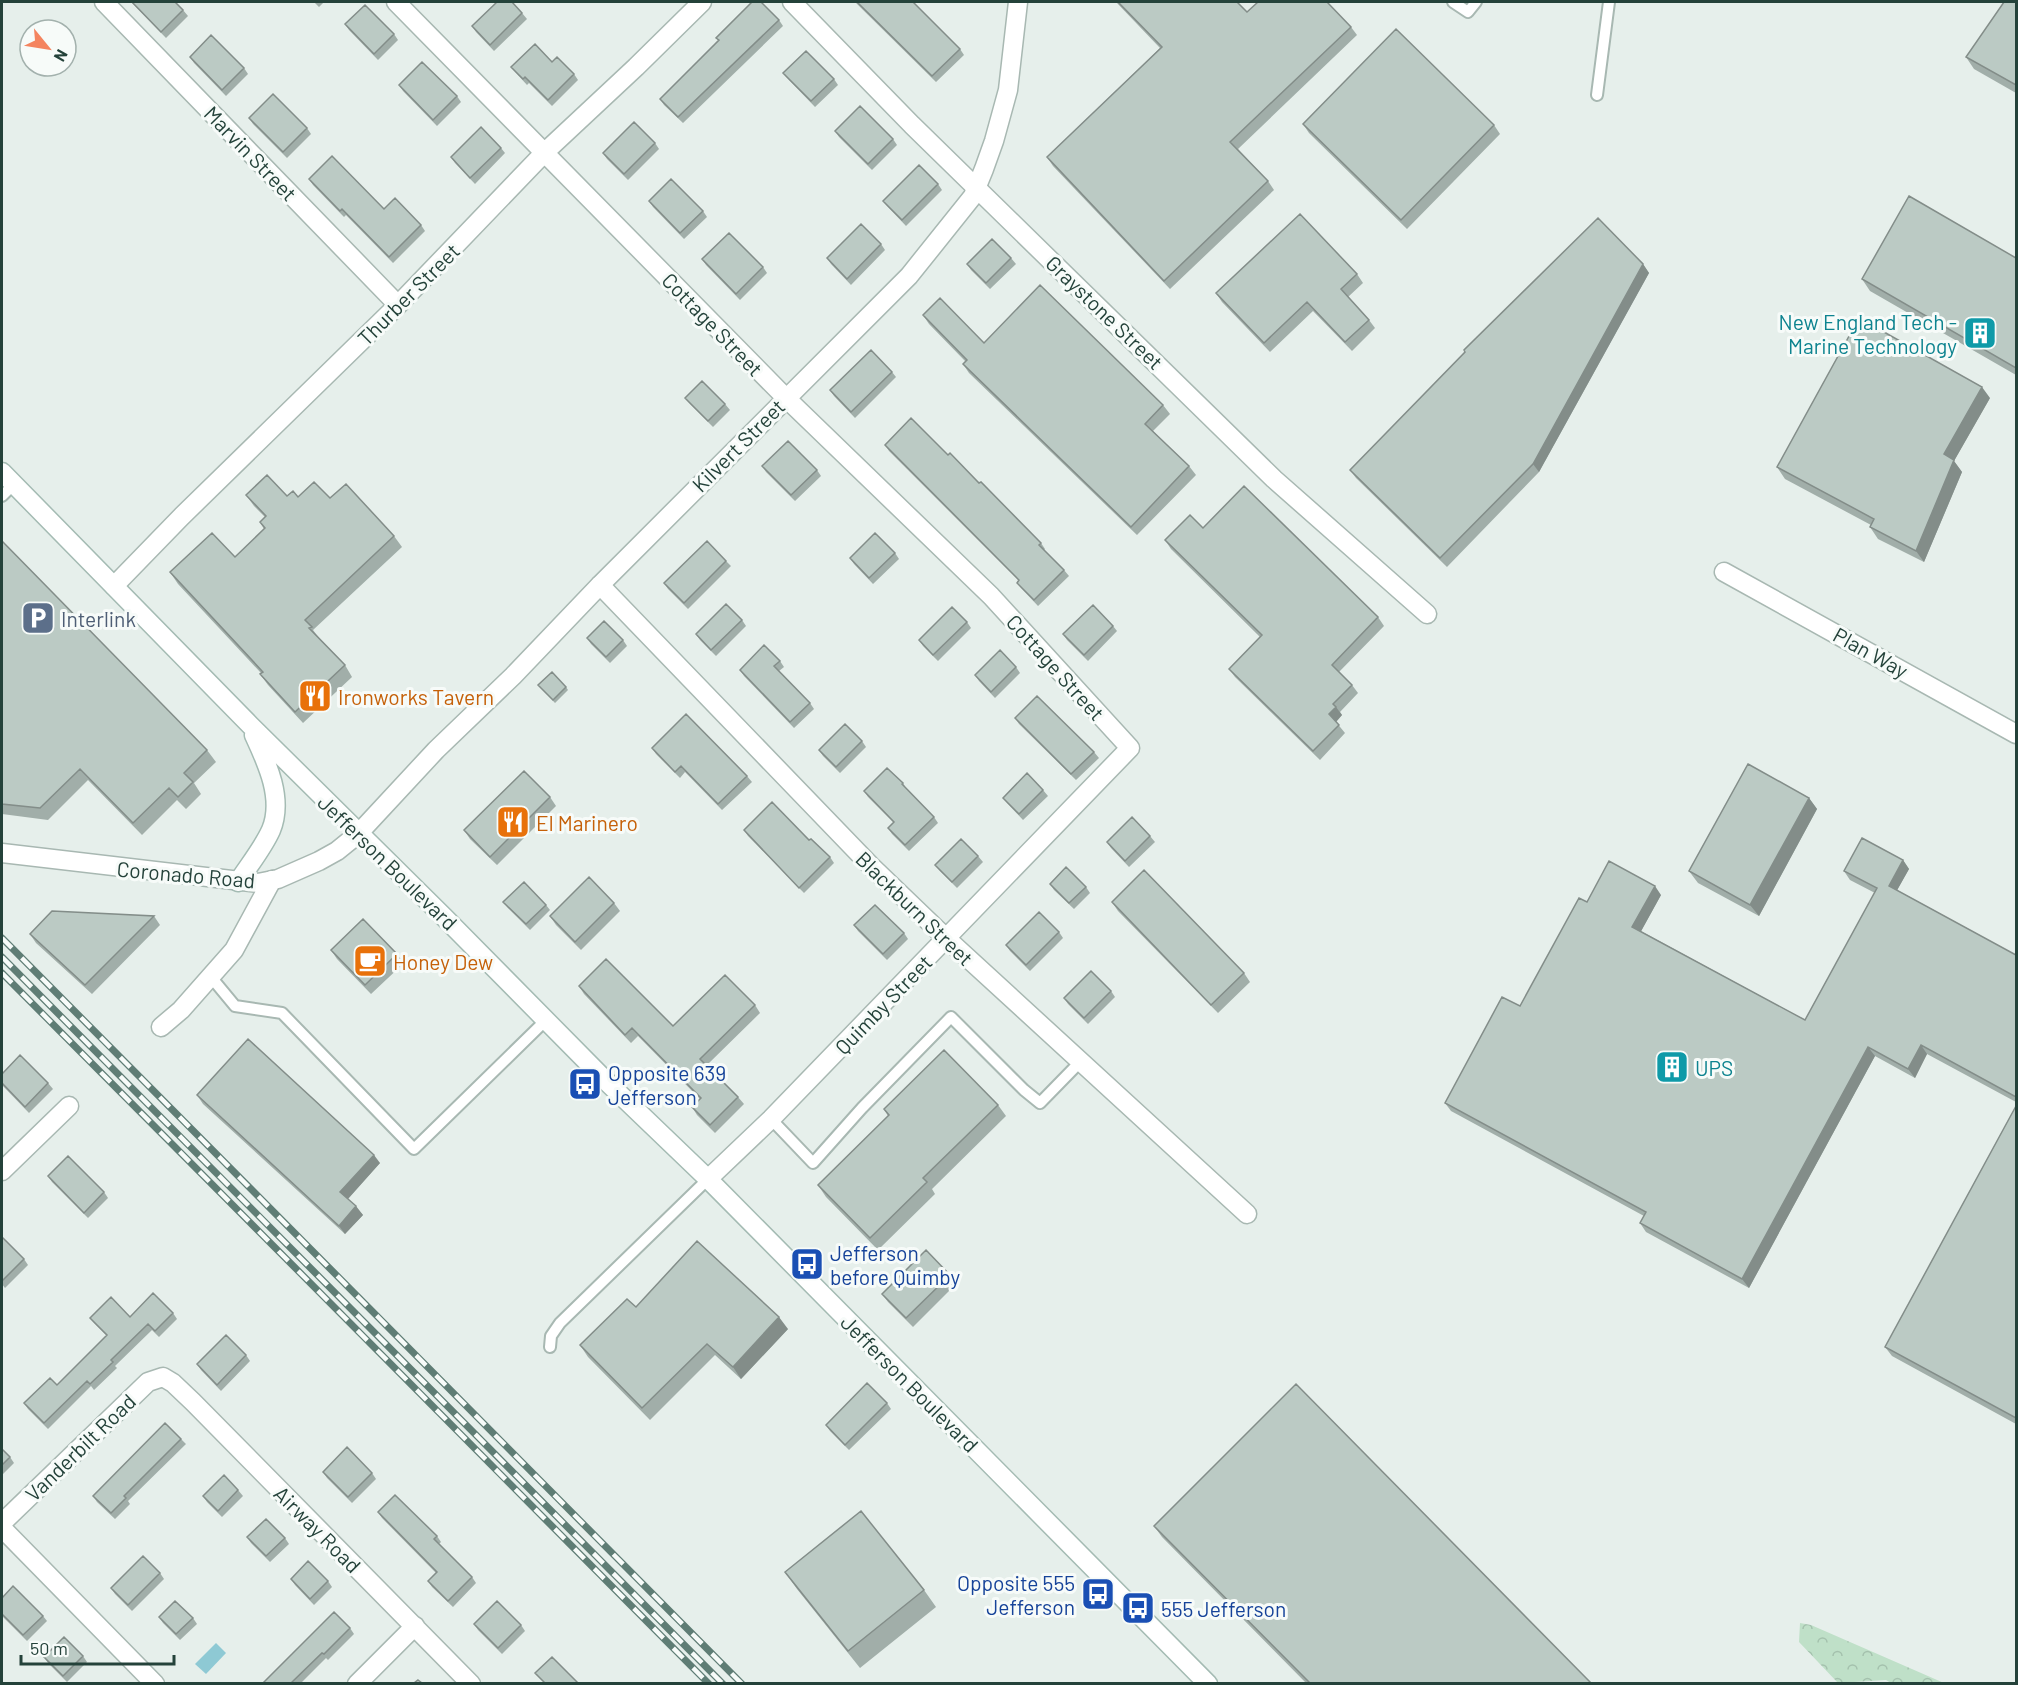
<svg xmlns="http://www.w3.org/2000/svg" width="2018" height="1685" viewBox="0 0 2018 1685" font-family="Barlow,sans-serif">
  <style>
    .forest { fill: url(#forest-crowns) }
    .water { fill: #8ec9d4 }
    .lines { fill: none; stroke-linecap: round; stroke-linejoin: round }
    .service-casing { stroke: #a8b8b2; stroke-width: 14 }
    .minor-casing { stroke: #a8b8b2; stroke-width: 21 }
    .tertiary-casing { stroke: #a8b8b2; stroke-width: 21 }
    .secondary-casing { stroke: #a4bbb3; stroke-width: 21 }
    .service { stroke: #fff; stroke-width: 10 }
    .minor { stroke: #fff; stroke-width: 18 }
    .tertiary { stroke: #fff; stroke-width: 18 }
    .secondary { stroke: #fff; stroke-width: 18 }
    .rail-casing { stroke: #5f7d75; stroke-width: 7 }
    .rail { stroke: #f7fbf9; stroke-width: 4.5; stroke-dasharray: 14; stroke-linecap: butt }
    .wall { fill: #a1aea9 }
    .shaded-wall { fill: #838d89 }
    .building { fill: #bbcac4; stroke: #838d89; stroke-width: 1.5 }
    .labels { text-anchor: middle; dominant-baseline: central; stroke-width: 6; stroke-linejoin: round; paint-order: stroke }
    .street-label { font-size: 21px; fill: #24423a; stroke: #f7fbf9 }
    .culture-label { font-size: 21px; fill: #0d838f; stroke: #f7fbf9; text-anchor: end }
    .service-label { font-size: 21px; fill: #4e5e75; stroke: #f7fbf9; text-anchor: start }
    .food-label { font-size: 21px; fill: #c56008; stroke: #f7fbf9; text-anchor: start }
    .transit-label { font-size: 21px; fill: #164399; stroke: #f7fbf9; text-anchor: start }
  </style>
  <defs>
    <pattern id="forest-crowns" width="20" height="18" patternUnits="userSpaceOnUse" patternTransform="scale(1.5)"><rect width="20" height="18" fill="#bfe0c8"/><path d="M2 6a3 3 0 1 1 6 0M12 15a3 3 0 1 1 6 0" fill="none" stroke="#a4c1ad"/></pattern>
  </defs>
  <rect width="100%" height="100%" fill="#e6efeb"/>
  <path class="forest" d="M1800 1623 1811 1625 1944 1683H1891L1886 1680 1838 1683 1799 1642Z"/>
  <path class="water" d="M216 1643 226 1653 206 1674 195 1664Z"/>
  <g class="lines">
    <defs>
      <path id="service" d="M1453 2 1468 12 1476 2
        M1597 95 1609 2
        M2 496 14 484
        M211 977 235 1006 282 1013 414 1149 546 1020
        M771 1119 813 1163 862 1108 951 1017 1024 1090 1040 1103 1080 1062
        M550 1347 551 1336 560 1323 708 1179"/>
      <path id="minor" d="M104 2 398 305
        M396 2 786 398 991 596 1130 748 771 1119 708 1179
        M792 2 912 125 1274 479 1427 614
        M1724 572 2016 734
        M600 585 871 866 947 939 1247 1214
        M114 586 182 516 398 305 545 152 636 67 702 2
        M161 1027 181 1010 234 950 272 880
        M2 1171 69 1106
        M2 1523 148 1382 163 1377 173 1383 193 1402 471 1684
        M2 1528 155 1684
        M357 1684 415 1626"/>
      <path id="tertiary" d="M2 853 258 883 278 879 319 861 337 851 358 834 436 750 513 676 600 585 909 276 973 196 984 169 994 141 1008 90 1018 2"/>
      <path id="secondary" d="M2 472 250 725 444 917 608 1083 708 1179 1208 1684
        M238 882C249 865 263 848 271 830 284 799 267 763 254 735"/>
    </defs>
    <use href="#service" class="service-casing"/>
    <use href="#minor" class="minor-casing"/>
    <use href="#tertiary" class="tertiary-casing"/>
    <use href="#secondary" class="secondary-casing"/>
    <use href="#service" class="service"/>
    <use href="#minor" class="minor"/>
    <use href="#tertiary" class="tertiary"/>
    <use href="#secondary" class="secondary"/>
    <defs>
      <path id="rail" d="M2 938 742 1684
        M2 957 723 1684
        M2 973 709 1684"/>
    </defs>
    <use href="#rail" class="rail-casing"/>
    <use href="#rail" class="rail"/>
  </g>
  <path class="wall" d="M131 2H175L183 10 188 16 166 38Z
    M314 2H324L319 7Z
    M855 2H913L960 49 964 55 936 82Z
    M1116 2H1237L1247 12 1351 27 1357 35 1238 149 1268 181 1274 190 1170 289 1053 166 1047 157 1160 48Z
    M2016 2V93L1974 69 1966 57Z
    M522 13 527 19 494 51 476 32 472 26Z
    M779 20 783 26 683 123 664 105 660 99 718 41 716 38Z
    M345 24 394 34 398 40 378 60 349 30Z
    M190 57 244 68 248 74 226 96 194 63Z
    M552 62 574 74 578 80 552 106 529 83 527 85 516 73 511 67Z
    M783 73 834 79 838 85 815 107 788 79Z
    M399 85 457 96 461 102 437 126 403 91Z
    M249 118 307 128 311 134 287 158 253 124Z
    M1303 124 1494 125 1500 134 1407 229 1309 133Z
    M835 131 893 139 897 145 872 170 839 137Z
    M655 143 659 149 628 180 607 159 603 153Z
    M501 148 505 153 475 184 455 163 451 157Z
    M309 179 421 225 425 231 393 263 346 215 344 217 313 185Z
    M938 184 942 190 906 226 887 206 883 201Z
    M649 201 703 211 707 217 684 239 653 207Z
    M881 244 885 250 851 285 831 264 827 258Z
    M1011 258 1016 264 990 289 971 270 967 264Z
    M2016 258V375L1870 291 1862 279Z
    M702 259 763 267 767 273 740 300 706 265Z
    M1643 264 1649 273 1539 472 1447 567 1356 478 1350 470Z
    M1357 274 1363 283 1348 297 1369 320 1375 328 1352 351 1313 311 1270 352 1222 302 1216 293Z
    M923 315 984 343 1163 405 1170 414 1153 431 1189 466 1196 475 1137 535 969 373 963 364 966 362 929 324Z
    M892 372 896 377 855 418 834 396 830 390Z
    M685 398 725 404 730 410 713 427 690 404Z
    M1990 398 1954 461 1962 472 1924 562 1878 539 1870 527 1871 525 1785 479 1777 467Z
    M885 445 948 455 1041 543 1045 549 1044 550 1064 570 1069 576 1038 606 1021 588 1017 583 1019 581 889 451Z
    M762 466 817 470 821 476 795 501 766 472Z
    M246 495 330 498 394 536 402 547 313 630 319 638 345 665 352 677 303 723 268 685 260 674 261 673 178 584 170 572 235 557 264 529 260 522 265 517 254 506Z
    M1203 528 1378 617 1384 626 1339 672 1352 685 1358 693 1340 712 1342 715 1336 722 1345 733 1320 760 1235 677 1229 669 1260 637 1171 549 1165 540Z
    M2 541 207 750 216 762 194 783 201 794 186 809 177 800 142 835 88 780 48 820 2 814Z
    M895 553 899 559 873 584 854 564 850 558Z
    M726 561 731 566 688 609 668 589 664 583Z
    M742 620 746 626 716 656 700 640 696 634Z
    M967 622 971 628 938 661 923 646 919 640Z
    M1113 626 1117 631 1088 661 1067 640 1063 634Z
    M587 638 623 640 627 646 610 663 591 644Z
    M780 661 784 667 779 671 810 703 814 709 794 728 744 676 740 670Z
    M1016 667 1020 673 995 698 979 681 975 675Z
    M538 685 566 687 568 690 555 703Z
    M1015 718 1094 752 1099 758 1076 780 1019 724Z
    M862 741 866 747 840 773 823 756 819 750Z
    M652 748 747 776 752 782 722 810 685 772 680 778 656 754Z
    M903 783 907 790 934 817 938 823 909 851 892 834 888 828 894 823 868 797 864 791Z
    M1043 790 1048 796 1023 820 1007 803 1003 798Z
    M550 797 556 806 497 865 470 839 464 830Z
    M1809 798 1817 809 1759 916 1698 883 1689 871Z
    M744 830 809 840 830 857 834 863 804 893 748 836Z
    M1150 836 1155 842 1129 867 1111 848 1107 842Z
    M978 856 983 862 957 888 940 871 935 865Z
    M1903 860 1909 869 1897 890 2016 955V1102L1927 1054 1915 1078 1875 1056 1749 1288 1646 1232 1640 1223 1644 1216 1451 1111 1445 1103 1520 1006 1587 902 1661 895 1641 931 1805 1020 1875 893 1850 880 1844 871Z
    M1050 884 1086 887 1090 893 1074 909 1054 890Z
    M503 902 546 905 550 910 530 930 508 908Z
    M1112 902 1244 973 1250 982 1218 1013 1118 911Z
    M614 903 620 911 581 950 556 925 550 916Z
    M154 916 160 925 92 994 36 943 30 934Z
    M854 925 904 933 908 939 887 960 858 931Z
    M1059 932 1063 938 1030 971 1010 951 1006 945Z
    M331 950 397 954 404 963 371 994 337 959Z
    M579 986 673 1026 755 1005 760 1013 707 1065 738 1097 744 1104 715 1133 697 1115 692 1107 700 1099 638 1036 631 1043 584 994Z
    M1111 991 1115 997 1088 1024 1068 1004 1064 998Z
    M2 1074 48 1083 53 1089 29 1113 2 1085Z
    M197 1095 380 1163 348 1199 363 1215 345 1234 203 1104Z
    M998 1105 1006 1116 932 1189 935 1194 878 1250 826 1197 818 1185 888 1116 884 1109Z
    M2016 1106V1424L1892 1356 1885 1347Z
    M48 1176 104 1192 108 1198 88 1218 52 1182Z
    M2 1237 24 1259 28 1265 5 1288 2 1284Z
    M950 1275 957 1283 913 1327 888 1302 882 1294Z
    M636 1307 788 1329 741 1379 715 1355 650 1420 588 1357 580 1345Z
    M173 1313 177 1319 159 1337 152 1330 115 1366 117 1368 94 1390 91 1386 48 1429 28 1409 24 1403 57 1385 107 1336 94 1323 90 1318 130 1317Z
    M246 1355 250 1361 221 1391 201 1370 197 1364Z
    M887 1403 891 1409 849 1450 830 1431 826 1425Z
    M181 1439 186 1444 128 1501 130 1504 115 1519 97 1502 93 1496Z
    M2 1449 10 1457 14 1463 2 1475Z
    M323 1472 372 1473 376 1479 352 1503 327 1478Z
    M238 1490 243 1496 222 1517 207 1502 203 1496Z
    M378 1512 437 1536 441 1542 439 1544 472 1577 476 1583 453 1607 432 1587 428 1581 436 1573 382 1518Z
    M1154 1526 1591 1683H1306L1162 1537Z
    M247 1537 285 1538 289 1544 270 1562 251 1543Z
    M785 1572 924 1590 936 1607 860 1668 797 1589Z
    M160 1573 164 1579 132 1611 115 1594 111 1588Z
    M291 1579 328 1581 332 1587 314 1605 295 1585Z
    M2 1598 43 1616 47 1621 27 1641 2 1616Z
    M159 1617 193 1618 197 1624 180 1640 163 1623Z
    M474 1624 521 1625 525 1631 502 1654 478 1630Z
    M350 1628 354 1634 328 1660 326 1658 301 1683H263Z
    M83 1656 87 1662 67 1682 48 1663 44 1657Z"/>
  <path class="shaded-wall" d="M1643 264 1649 273 1539 472 1533 464Z
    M1982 387 1990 398 1954 461 1962 472 1924 562 1916 551 1944 454Z
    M1336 707 1342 715 1335 723 1329 714Z
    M1809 798 1817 809 1759 916 1750 905Z
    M1903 860 1909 869 1895 894 1889 886Z
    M1655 886 1661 895 1639 935 1632 927Z
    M1921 1045 1927 1054 1915 1078 1908 1069Z
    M1868 1047 1875 1056 1749 1288 1742 1279Z
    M374 1155 380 1163 346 1201 340 1192Z
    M356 1206 363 1215 345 1234 339 1226Z
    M779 1317 788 1329 741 1379 733 1367Z"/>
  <path class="building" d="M132 2H175L183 10 161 32Z
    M497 2H512L522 13 490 45 472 26Z
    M752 2H761L779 20 678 117 660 99 719 40 716 38Z
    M857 2H913L960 49 932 76Z
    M1118 2H1237L1247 12 1258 2H1327L1351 27 1230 142 1268 181 1164 281 1047 157 1162 47Z
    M2004 2H2016V85L1966 57Z
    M365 5 394 34 374 54 345 24Z
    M1396 29 1494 125 1401 220 1303 124Z
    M211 35 244 68 222 90 190 57Z
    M535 44 552 62 557 57 574 74 548 100 525 77 523 79 511 67Z
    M806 51 834 79 811 101 783 73Z
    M422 62 457 96 433 120 399 85Z
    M273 94 307 128 283 152 249 118Z
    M860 106 893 139 868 164 835 131Z
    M634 122 655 143 624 174 603 153Z
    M481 127 501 148 470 178 451 157Z
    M332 156 384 209 395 198 421 225 389 257 342 209 340 211 309 179Z
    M919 165 938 184 902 220 883 201Z
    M671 179 703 211 680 233 649 201Z
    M1909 196 2016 258V368L1862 279Z
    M1300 214 1357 274 1341 289 1369 320 1345 342 1307 302 1264 343 1216 293Z
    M1598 218 1643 264 1533 464 1440 558 1350 470 1465 352 1464 350Z
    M861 224 881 244 847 279 827 258Z
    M729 233 763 267 736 294 702 259Z
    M992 239 1011 258 986 283 967 264Z
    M1040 285 1163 405 1145 424 1189 466 1131 527 963 364 967 360 923 315 940 298 984 343Z
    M1859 318 1982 387 1944 454 1954 460 1916 551 1870 527 1874 519 1777 467Z
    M871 350 892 372 851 412 830 390Z
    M702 381 725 404 708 421 685 398Z
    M911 418 948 455 950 453 979 483 981 482 1041 543 1039 545 1064 570 1034 600 1017 583 1019 580 885 445Z
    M788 441 817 470 791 495 762 466Z
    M267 475 287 496 293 491 298 497 314 482 330 498 346 484 394 536 305 620 312 627 309 628 345 665 295 712 260 674 263 672 170 572 212 533 235 557 265 528 260 522 266 516 246 495Z
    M1244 486 1378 617 1332 665 1352 685 1333 704 1336 707 1329 714 1339 725 1313 751 1229 669 1262 635 1165 540 1190 515 1203 528Z
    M875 533 895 553 869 578 850 558Z
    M2 541 207 750 184 773 193 782 178 797 169 788 133 823 80 769 40 808 2 804Z
    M707 541 726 561 684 603 664 583Z
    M726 604 742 620 711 650 696 634Z
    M1093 605 1113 626 1084 655 1063 634Z
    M952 607 967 622 933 655 919 640Z
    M604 621 623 640 606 657 587 638Z
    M764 645 780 661 774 666 810 703 790 722 740 670Z
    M1000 650 1016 667 991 692 975 675Z
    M552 672 566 687 553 700 538 685Z
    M1037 696 1094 752 1071 774 1015 718Z
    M686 714 747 776 718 804 681 766 675 772 652 748Z
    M845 724 862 741 836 767 819 750Z
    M1748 764 1809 798 1750 905 1689 871Z
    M887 768 903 783 902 784 934 817 905 845 888 828 894 822 864 791Z
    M524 771 550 797 490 857 464 830Z
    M1027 773 1043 790 1019 814 1003 798Z
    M772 802 809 840 811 839 830 857 799 888 744 830Z
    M1132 817 1150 836 1125 861 1107 842Z
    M1862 838 1903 860 1889 886 2016 955V1097L1921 1045 1908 1069 1868 1047 1742 1279 1640 1223 1646 1212 1445 1103 1502 997 1520 1006 1579 898 1587 902 1609 861 1655 886 1632 927 1805 1020 1877 888 1844 871Z
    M961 839 978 856 952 882 935 865Z
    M1066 867 1086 887 1069 903 1050 884Z
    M1144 870 1244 973 1211 1005 1112 902Z
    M589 877 614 903 575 942 550 916Z
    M524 882 546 905 526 924 503 902Z
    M875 905 904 933 883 954 854 925Z
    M52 911 154 916 85 985 30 934Z
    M1039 912 1059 932 1026 965 1006 945Z
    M363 919 397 954 365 985 331 950Z
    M606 959 673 1026 725 975 755 1005 700 1059 738 1097 710 1125 692 1107 701 1098 632 1028 625 1035 579 986Z
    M1091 971 1111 991 1084 1018 1064 998Z
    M248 1039 374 1155 340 1192 356 1206 339 1226 197 1095Z
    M944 1050 998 1105 923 1178 927 1182 870 1238 818 1185 889 1115 884 1109Z
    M20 1055 48 1083 25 1107 2 1083V1074Z
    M2016 1106V1418L1885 1347Z
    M68 1156 104 1192 84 1213 48 1176Z
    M2 1237 24 1259 2 1281Z
    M697 1241 779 1317 733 1367 707 1344 642 1408 580 1345 627 1299 636 1307Z
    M926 1250 950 1275 906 1318 882 1294Z
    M153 1293 173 1313 155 1331 148 1324 111 1360 113 1362 90 1384 87 1381 44 1423 24 1403 50 1378 57 1385 107 1335 90 1318 111 1297 130 1317Z
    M226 1335 246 1355 217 1385 197 1364Z
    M867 1383 887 1403 845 1445 826 1425Z
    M1296 1384 1591 1683H1310L1154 1526Z
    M165 1423 181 1439 124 1496 126 1498 111 1513 93 1496Z
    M347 1447 372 1473 348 1497 323 1472Z
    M2 1449 10 1457 2 1465Z
    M224 1475 238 1490 218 1511 203 1496Z
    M395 1495 437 1536 434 1539 472 1577 448 1601 428 1581 437 1572 378 1512Z
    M861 1511 924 1590 848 1651 785 1572Z
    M266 1519 285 1538 266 1556 247 1537Z
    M143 1556 160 1573 128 1605 111 1588Z
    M308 1561 328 1581 310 1599 291 1579Z
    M13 1586 43 1616 23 1635 2 1614V1598Z
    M175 1601 193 1618 176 1634 159 1617Z
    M497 1601 521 1625 498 1648 474 1624Z
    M334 1612 350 1628 324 1654 322 1653 291 1683H263Z
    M64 1637 83 1656 63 1676 44 1657Z
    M552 1657 578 1683H545L535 1673Z
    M418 1680 422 1683H414Z"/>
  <defs>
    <symbol id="building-square" viewBox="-11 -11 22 22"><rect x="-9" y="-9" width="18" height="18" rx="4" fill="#0f9aa8" stroke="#f7fbf9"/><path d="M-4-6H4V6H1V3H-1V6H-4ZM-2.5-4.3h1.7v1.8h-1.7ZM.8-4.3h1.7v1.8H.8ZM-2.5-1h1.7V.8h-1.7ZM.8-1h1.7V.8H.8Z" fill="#fff"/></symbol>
    <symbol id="parking-square" viewBox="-11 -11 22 22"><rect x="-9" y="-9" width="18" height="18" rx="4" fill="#5c6f8a" stroke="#f7fbf9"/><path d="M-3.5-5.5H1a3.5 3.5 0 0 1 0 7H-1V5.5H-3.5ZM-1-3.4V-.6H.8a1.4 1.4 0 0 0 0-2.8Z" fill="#fff"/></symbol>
    <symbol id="restaurant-square" viewBox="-11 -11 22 22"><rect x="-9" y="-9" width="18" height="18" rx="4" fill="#e8710a" stroke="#f7fbf9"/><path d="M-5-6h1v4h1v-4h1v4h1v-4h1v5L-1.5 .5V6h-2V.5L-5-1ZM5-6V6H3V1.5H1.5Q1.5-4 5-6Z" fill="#fff"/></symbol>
    <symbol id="cafe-square" viewBox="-11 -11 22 22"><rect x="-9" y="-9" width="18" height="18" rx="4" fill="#e8710a" stroke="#f7fbf9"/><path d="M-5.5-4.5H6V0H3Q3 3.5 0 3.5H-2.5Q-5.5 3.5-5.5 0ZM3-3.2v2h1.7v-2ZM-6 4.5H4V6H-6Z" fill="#fff"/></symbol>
    <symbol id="bus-square" viewBox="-11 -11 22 22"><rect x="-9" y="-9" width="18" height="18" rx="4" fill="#1a4fb4" stroke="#f7fbf9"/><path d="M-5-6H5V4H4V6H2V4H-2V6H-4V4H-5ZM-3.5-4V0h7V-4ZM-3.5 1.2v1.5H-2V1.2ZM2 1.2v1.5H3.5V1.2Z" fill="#fff"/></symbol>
  </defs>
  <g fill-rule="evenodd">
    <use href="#building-square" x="1961" y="314" width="38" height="38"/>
    <use href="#parking-square" x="19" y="599" width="38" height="38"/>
    <use href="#restaurant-square" x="296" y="677" width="38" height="38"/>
    <use href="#restaurant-square" x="494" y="803" width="38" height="38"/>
    <use href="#cafe-square" x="351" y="942" width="38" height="38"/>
    <use href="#building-square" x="1653" y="1048" width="38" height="38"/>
    <use href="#bus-square" x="566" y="1065" width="38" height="38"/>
    <use href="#bus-square" x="788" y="1245" width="38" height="38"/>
    <use href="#bus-square" x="1079" y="1575" width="38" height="38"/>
    <use href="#bus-square" x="1119" y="1589" width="38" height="38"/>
  </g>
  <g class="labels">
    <g class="street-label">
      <text transform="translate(251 153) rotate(46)">Marvin Street</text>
      <text transform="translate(408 294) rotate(-45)">Thurber Street</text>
      <text transform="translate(1105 312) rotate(44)">Graystone Street</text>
      <text transform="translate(713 324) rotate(46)">Cottage Street</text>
      <text transform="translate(738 445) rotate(-45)">Kilvert Street</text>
      <text transform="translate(1871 652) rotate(29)">Plan Way</text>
      <text transform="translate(1056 667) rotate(48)">Cottage Street</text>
      <text transform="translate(388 862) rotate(44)">Jefferson Boulevard</text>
      <text transform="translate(186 874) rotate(5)">Coronado Road</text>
      <text transform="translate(915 908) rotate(44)">Blackburn Street</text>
      <text transform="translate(883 1004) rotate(-46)">Quimby Street</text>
      <text transform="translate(910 1383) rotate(45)">Jefferson Boulevard</text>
      <text transform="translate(80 1447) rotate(-44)">Vanderbilt Road</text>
      <text transform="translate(318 1529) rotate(45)">Airway Road</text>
    </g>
    <g class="culture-label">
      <text x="1957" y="321">New England Tech -<tspan x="1957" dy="24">Marine Technology</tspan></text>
      <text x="1695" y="1067" text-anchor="start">UPS</text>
    </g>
    <g class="service-label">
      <text x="61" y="618">Interlink</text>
    </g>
    <g class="food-label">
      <text x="338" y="696">Ironworks Tavern</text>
      <text x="536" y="822">El Marinero</text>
      <text x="393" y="961">Honey Dew</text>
    </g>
    <g class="transit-label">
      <text x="608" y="1072">Opposite 639<tspan x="608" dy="24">Jefferson</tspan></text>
      <text x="830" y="1252">Jefferson<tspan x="830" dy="24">before Quimby</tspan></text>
      <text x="1075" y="1582" text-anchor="end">Opposite 555<tspan x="1075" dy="24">Jefferson</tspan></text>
      <text x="1161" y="1608">555 Jefferson</text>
    </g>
  </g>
  <rect width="2018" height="1685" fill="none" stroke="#24423a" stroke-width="6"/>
  <g transform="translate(48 48) rotate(120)"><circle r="28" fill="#f7fbf9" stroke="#a3b1ad" stroke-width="1.5"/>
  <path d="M0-4.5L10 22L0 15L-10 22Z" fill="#f4845f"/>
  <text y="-9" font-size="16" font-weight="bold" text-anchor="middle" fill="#24423a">N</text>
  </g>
  <path d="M21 1655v9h153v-9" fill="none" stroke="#24423a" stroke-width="3"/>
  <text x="30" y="1655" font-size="18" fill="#24423a" stroke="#f7fbf9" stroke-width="4.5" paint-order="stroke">50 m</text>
</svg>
